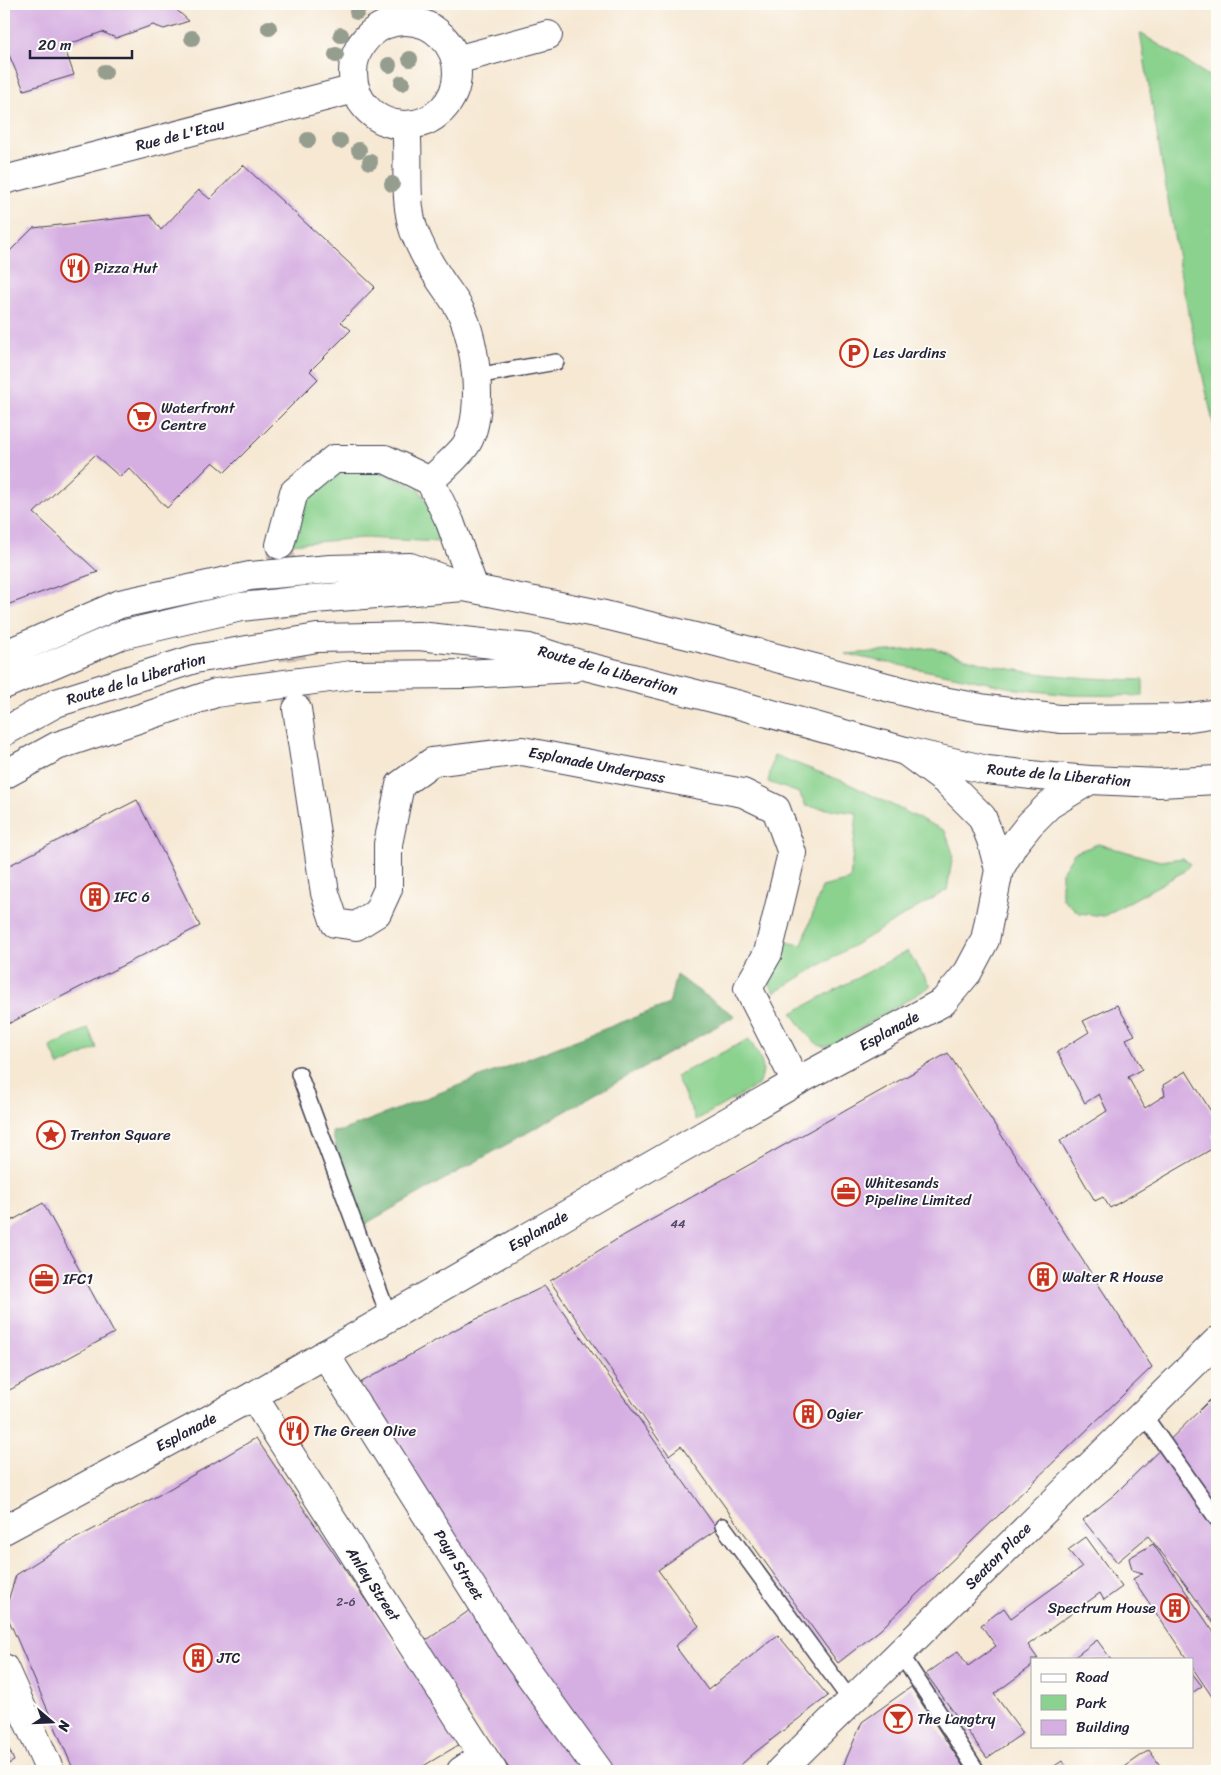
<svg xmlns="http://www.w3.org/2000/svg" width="1221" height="1775" viewBox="0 0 1221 1775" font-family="Sriracha,sans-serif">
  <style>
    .green { fill: #8ad28e; stroke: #567a64 }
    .forest { fill: #6fb479; stroke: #486b5a }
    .building { fill: #d6afe2 }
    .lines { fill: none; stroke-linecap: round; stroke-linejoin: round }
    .street-tunnel { stroke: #ccc0b5; stroke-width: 28; stroke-dasharray: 28 14; stroke-linecap: butt }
    .lane-casing { stroke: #424052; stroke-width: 18 }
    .street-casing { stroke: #424052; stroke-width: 30 }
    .secondary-casing { stroke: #424052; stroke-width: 30 }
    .highway-casing { stroke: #424052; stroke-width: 30 }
    .lane { stroke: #fff; stroke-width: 15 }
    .street { stroke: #fff; stroke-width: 28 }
    .secondary { stroke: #fff; stroke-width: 28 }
    .highway { stroke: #fff; stroke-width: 28 }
    .tree { fill: #959d8f }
    .labels { text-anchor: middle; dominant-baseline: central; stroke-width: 4; stroke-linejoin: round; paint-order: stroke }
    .number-label { font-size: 12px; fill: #4f4565 }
    .street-label { font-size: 15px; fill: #22223b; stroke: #fdfcf7 }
    .poi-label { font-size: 15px; fill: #22223b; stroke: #fdfcf7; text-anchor: start }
  </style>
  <rect width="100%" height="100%" fill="#fdfcf7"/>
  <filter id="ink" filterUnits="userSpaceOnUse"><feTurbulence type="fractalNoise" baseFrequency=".02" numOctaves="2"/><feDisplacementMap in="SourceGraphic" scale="10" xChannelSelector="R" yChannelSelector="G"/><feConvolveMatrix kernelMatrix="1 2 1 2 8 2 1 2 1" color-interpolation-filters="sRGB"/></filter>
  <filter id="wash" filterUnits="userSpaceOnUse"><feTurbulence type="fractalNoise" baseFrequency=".0096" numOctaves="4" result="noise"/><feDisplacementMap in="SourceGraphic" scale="20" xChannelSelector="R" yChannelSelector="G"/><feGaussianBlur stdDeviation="1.12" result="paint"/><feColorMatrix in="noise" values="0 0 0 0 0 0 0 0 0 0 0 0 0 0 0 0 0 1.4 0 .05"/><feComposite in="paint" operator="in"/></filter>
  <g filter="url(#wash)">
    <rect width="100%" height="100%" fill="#f6e8d3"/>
    <path class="green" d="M1140 33 1217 81V440L1182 283Z
      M361 463 419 489 431 509 439 542 363 538 290 544 302 497 327 473Z
      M933 648C953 654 972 660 992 665 1037 676 1096 679 1143 680V696L1070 695 1017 689 845 654Z
      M774 755 845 782 945 831 953 854 947 890 775 992 763 977 780 941 802 945 822 887 850 880 857 813 806 806 799 793 768 782Z
      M1098 844 1160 861 1183 858 1190 864 1183 872 1104 916 1079 913 1062 898V872L1074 853Z
      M907 951 931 986 834 1044C830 1045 826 1047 822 1046 812 1044 798 1021 792 1013Z
      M88 1028 97 1048 59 1066 50 1047Z
      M749 1039C759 1057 769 1065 758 1085L696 1120 676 1076Z"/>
    <path class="forest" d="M676 975 735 1016 356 1229 332 1132 341 1131 669 1004Z"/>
    <g id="blocks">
      <path class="building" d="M4 4H170L189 21 164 29 153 25 116 38 102 32 64 46 74 75 24 90 4 43Z
        M243 165 375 287 341 322 351 330 310 371 318 379 225 472 213 462 167 508 129 468 120 477 95 455 34 513 98 572 4 606V257L33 228 150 215 161 230 199 190 210 199Z
        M137 800 200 926 4 1026V868Z
        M1117 1005 1135 1035 1126 1039 1142 1069 1128 1077 1145 1108 1165 1095 1163 1085 1186 1071 1217 1121V1132L1212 1135 1217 1146 1110 1208 1103 1197 1095 1201 1060 1141 1107 1111 1099 1094 1085 1103 1057 1052 1089 1032 1083 1021Z
        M948 1053 1152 1367 880 1630 838 1663 681 1446 669 1455 550 1281 619 1238Z
        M43 1203 114 1333 4 1393V1225Z
        M545 1286 717 1529 658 1570 699 1626 675 1646 708 1690 778 1635 828 1696 753 1754 734 1771H615L484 1588 360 1383 458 1328Z
        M1217 1393V1628L1169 1562 1148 1536 1117 1562 1083 1520 1114 1495Z
        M256 1438 462 1743 415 1771H74L5 1611 16 1575 65 1544 159 1495Z
        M1086 1537 1122 1587 1104 1600 1100 1593 1028 1645 1038 1659H1032V1666L994 1694 1023 1733 987 1758 926 1674 958 1651 968 1666 996 1646 981 1625 1004 1608 1011 1618 1082 1567 1068 1550Z
        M1153 1544 1217 1637V1704L1192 1667V1659H1187L1133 1579 1143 1573 1132 1570 1129 1558Z
        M473 1608 586 1771H511L421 1644Z
        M1097 1640 1111 1659H1072Z
        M1192 1673 1202 1686 1192 1693Z
        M911 1687 966 1771H841L862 1722Z
        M4 1737 14 1761 4 1766Z
        M1149 1750 1164 1771H1119Z
        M1062 1761 1069 1771H1047Z"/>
    </g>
  </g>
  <g filter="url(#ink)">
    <use href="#blocks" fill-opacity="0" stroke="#424052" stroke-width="1"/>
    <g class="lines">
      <path class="street-tunnel" d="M280 549 297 705"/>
      <defs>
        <path id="lane" d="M476 376 556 362
          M299 1074 389 1317
          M1143 1414 1217 1519
          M723 1526 851 1701
          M900 1653 977 1771"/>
        <path id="street" d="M353 73a52 52 0 1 1 104 0a52 52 0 1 1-104 0Z
          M456 60 548 35
          M406 125C410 160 403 198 414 231 420 246 428 262 437 275 444 287 454 298 460 310 476 340 485 413 467 443 462 453 439 472 430 481
          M4 180 355 89
          M430 481 450 522 474 588
          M280 545 294 492 334 459H385L430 481
          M297 709 325 893 335 923 356 926 377 913 388 889V844L400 785 432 762 522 751 743 793 776 809 792 853 768 953 748 988 796 1082
          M325 1354 513 1652 599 1771
          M253 1396 483 1756
          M780 1771 1217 1341"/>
        <path id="secondary" d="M905 751 947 782 982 817 991 840 999 870
          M4 1530 253 1396 796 1082 943 1002 968 972 985 940 999 870 1014 844 1030 824 1049 805 1090 780
          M4 1668 50 1771
          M461 1771 483 1756 493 1771"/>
        <path id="highway" d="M4 655 120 604 250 576 330 569 410 567 457 584
          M4 685 121 635 241 607 314 599 464 587 605 615 716 642 932 699 981 708 1060 719 1184 718 1217 713
          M4 732 56 703 195 659 317 638 419 636 529 648 589 667 736 704 905 751 987 770 1040 776 1090 780 1160 783 1217 780
          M4 775 57 746 216 693 352 675 465 674 573 668"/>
      </defs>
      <use href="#lane" class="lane-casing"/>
      <use href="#street" class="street-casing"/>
      <use href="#secondary" class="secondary-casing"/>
      <use href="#highway" class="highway-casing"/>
      <use href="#lane" class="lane"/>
      <use href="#street" class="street"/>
      <use href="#secondary" class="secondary"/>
      <use href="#highway" class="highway"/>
    </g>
    <g class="tree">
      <circle cx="357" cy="12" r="8"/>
      <circle cx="269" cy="28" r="8"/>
      <circle cx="341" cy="35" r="8"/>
      <circle cx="192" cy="38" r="8"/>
      <circle cx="336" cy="55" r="8"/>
      <circle cx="410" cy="59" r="8"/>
      <circle cx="389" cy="65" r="8"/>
      <circle cx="105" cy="72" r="8"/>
      <circle cx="402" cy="83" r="8"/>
      <circle cx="308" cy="140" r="8"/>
      <circle cx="340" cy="141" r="8"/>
      <circle cx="359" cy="150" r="8"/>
      <circle cx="370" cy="162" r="8"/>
      <circle cx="392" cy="184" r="8"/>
    </g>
  </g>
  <defs>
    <symbol id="restaurant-ring" viewBox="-11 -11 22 22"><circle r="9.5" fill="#fdfcf7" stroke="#c8321e" stroke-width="1.5"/><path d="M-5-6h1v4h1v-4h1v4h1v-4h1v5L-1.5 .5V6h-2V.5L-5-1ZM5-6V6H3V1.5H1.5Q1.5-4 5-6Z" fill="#c8321e"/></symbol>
    <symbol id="parking-ring" viewBox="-11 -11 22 22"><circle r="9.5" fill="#fdfcf7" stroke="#c8321e" stroke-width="1.5"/><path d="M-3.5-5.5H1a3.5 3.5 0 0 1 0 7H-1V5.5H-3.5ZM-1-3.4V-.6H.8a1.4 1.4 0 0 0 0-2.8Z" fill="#c8321e"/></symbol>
    <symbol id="supermarket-ring" viewBox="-11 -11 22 22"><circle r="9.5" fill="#fdfcf7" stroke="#c8321e" stroke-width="1.5"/><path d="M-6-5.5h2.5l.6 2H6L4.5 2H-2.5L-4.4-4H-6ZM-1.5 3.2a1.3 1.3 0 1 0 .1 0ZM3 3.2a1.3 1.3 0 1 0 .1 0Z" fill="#c8321e"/></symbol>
    <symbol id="building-ring" viewBox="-11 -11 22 22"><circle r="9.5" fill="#fdfcf7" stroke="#c8321e" stroke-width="1.5"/><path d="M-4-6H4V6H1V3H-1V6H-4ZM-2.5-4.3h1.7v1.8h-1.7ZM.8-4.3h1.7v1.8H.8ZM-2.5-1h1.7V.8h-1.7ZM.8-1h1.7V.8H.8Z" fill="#c8321e"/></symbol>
    <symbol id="sight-ring" viewBox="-11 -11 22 22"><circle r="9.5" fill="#fdfcf7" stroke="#c8321e" stroke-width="1.5"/><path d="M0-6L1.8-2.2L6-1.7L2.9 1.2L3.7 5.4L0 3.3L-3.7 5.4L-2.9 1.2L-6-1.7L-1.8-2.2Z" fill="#c8321e"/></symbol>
    <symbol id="office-ring" viewBox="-11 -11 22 22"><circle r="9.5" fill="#fdfcf7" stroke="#c8321e" stroke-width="1.5"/><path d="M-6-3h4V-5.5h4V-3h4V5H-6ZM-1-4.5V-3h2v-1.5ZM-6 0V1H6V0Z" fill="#c8321e"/></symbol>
    <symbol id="bar-ring" viewBox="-11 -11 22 22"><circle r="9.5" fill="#fdfcf7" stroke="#c8321e" stroke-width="1.5"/><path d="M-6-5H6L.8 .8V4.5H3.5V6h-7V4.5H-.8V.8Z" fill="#c8321e"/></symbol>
  </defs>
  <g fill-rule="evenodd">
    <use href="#restaurant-ring" x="59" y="252" width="32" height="32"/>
    <use href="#parking-ring" x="838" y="337" width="32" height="32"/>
    <use href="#supermarket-ring" x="126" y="401" width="32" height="32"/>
    <use href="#building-ring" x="79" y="881" width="32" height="32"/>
    <use href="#sight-ring" x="35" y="1119" width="32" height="32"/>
    <use href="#office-ring" x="830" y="1176" width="32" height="32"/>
    <use href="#building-ring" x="1027" y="1261" width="32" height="32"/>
    <use href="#office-ring" x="28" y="1263" width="32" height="32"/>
    <use href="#building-ring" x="792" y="1398" width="32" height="32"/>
    <use href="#restaurant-ring" x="278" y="1415" width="32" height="32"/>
    <use href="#building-ring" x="1159" y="1592" width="32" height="32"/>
    <use href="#building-ring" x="182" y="1642" width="32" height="32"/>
    <use href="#bar-ring" x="882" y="1703" width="32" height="32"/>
  </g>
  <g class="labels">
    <g class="number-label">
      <text x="678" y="1224">44</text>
      <text x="346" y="1602">2-6</text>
    </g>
    <g class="street-label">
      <text transform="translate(180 135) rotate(-14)">Rue de L'Etau</text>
      <text transform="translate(608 670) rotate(16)">Route de la Liberation</text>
      <text transform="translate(136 679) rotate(-17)">Route de la Liberation</text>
      <text transform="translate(597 765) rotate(11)">Esplanade Underpass</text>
      <text transform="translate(1059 775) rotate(5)">Route de la Liberation</text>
      <text transform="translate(889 1031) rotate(-29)">Esplanade</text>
      <text transform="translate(538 1231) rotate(-30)">Esplanade</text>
      <text transform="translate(186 1432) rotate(-28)">Esplanade</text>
      <text transform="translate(998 1556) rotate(-45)">Seaton Place</text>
      <text transform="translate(459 1565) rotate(58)">Payn Street</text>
      <text transform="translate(373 1584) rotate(57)">Anley Street</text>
    </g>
    <g class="poi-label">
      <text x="94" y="268">Pizza Hut</text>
      <text x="873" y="353">Les Jardins</text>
      <text x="161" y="408">Waterfront<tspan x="161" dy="17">Centre</tspan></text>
      <text x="114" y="897">IFC 6</text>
      <text x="70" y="1135">Trenton Square</text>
      <text x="865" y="1183">Whitesands<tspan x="865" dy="17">Pipeline Limited</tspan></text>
      <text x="1062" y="1277">Walter R House</text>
      <text x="63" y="1279">IFC1</text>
      <text x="827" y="1414">Ogier</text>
      <text x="313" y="1431">The Green Olive</text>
      <text x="1156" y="1608" text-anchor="end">Spectrum House</text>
      <text x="217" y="1658">JTC</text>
      <text x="917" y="1719">The Langtry</text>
    </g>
  </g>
  <rect width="1221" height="1775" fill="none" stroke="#fdfcf7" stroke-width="20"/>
  <rect x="1031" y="1658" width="162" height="90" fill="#fdfcf7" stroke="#a5a5ac"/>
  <rect x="1041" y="1674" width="25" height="8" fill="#ffffff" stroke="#a5a5ac"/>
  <text x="1076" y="1682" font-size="15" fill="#22223b">Road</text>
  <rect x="1041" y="1695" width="25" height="15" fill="#8ad28e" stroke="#a5a5ac"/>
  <text x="1076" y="1708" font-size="15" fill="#22223b">Park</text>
  <rect x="1041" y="1720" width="25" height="15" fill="#d6afe2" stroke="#a5a5ac"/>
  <text x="1076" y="1732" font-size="15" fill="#22223b">Building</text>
  <g transform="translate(52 1722) rotate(109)" stroke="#fdfcf7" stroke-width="4" paint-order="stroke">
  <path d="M0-4L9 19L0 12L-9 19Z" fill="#22223b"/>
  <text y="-8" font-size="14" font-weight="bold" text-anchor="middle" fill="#22223b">N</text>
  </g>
  <path d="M30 50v8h102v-8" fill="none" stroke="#22223b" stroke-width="2.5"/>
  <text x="38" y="50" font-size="15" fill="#22223b" stroke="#fdfcf7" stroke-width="4" paint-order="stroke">20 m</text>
</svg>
